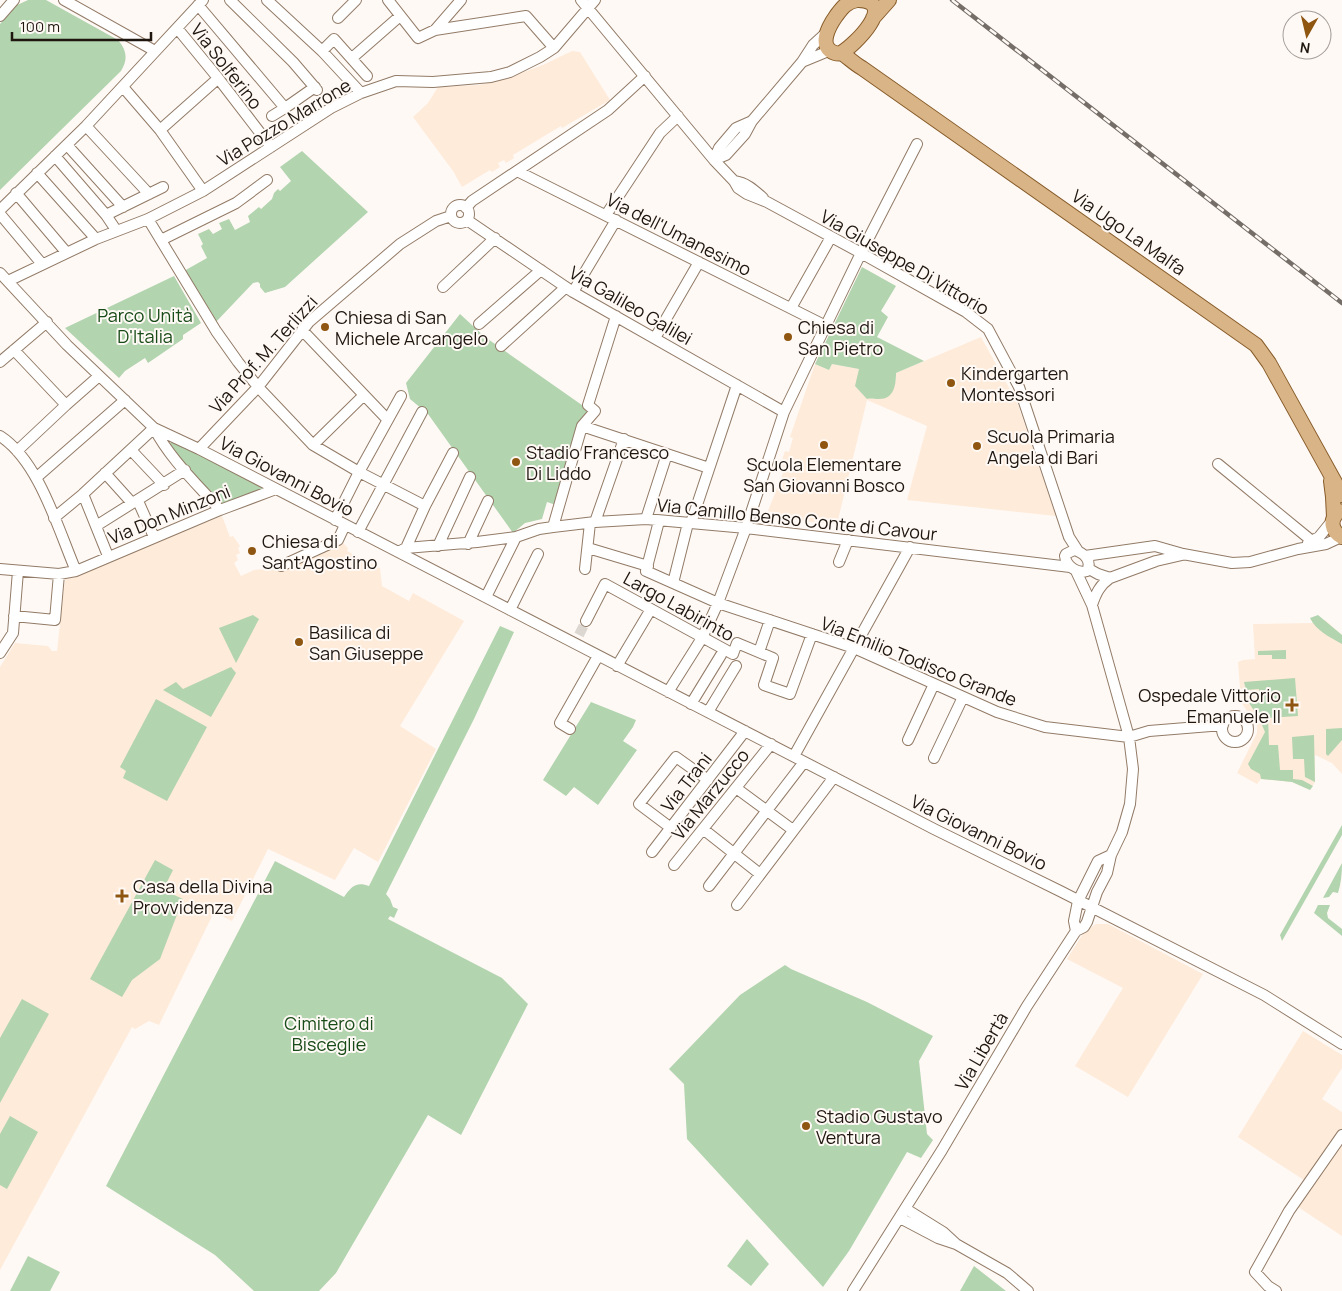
<svg xmlns="http://www.w3.org/2000/svg" width="1342" height="1291" viewBox="0 0 1342 1291" font-family="Manrope,sans-serif">
  <style>
    .built { fill: #feebda }
    .green { fill: #b2d4af }
    .lines { fill: none; stroke-linecap: round; stroke-linejoin: round }
    .minor-tunnel { stroke: #ddd7d2; stroke-width: 10; stroke-dasharray: 10 5; stroke-linecap: butt }
    .minor-casing { stroke: #927b67; stroke-width: 12 }
    .major-casing { stroke: #875c29; stroke-width: 16 }
    .minor { stroke: #fff; stroke-width: 10 }
    .major { stroke: #d9b487; stroke-width: 14 }
    .rail-casing { stroke: #756e68; stroke-width: 4.5 }
    .rail { stroke: #fff9f5; stroke-width: 2.5; stroke-dasharray: 8; stroke-linecap: butt }
    .poi-dot { fill: #8f5611; stroke: #fff9f5; stroke-width: 2 }
    .labels { text-anchor: middle; dominant-baseline: central; stroke-width: 4; stroke-linejoin: round; paint-order: stroke }
    .street-label { font-size: 18px; fill: #1f160f; stroke: #fff9f5 }
    .park-label { font-size: 18px; fill: #174b17; stroke: #fff9f5 }
    .poi-label { font-size: 18px; fill: #1f160f; stroke: #fff9f5; text-anchor: start }
  </style>
  <rect width="100%" height="100%" fill="#fff9f5"/>
  <path class="built" d="M572 51 580 52 610 100 562 128 561 126 541 138 513 155 514 158 506 163 504 160 498 163 500 167 492 172 490 170 462 187 453 171 413 117 428 103 438 87 479 85 507 78 543 65Z
    M981 337 1017 402 1056 516 907 500 927 426 867 400 837 524 801 521 768 511 783 473H782L784 467 780 466 785 451 789 452 793 438 790 437 815 364 829 370 832 364 859 369 872 398 879 399 896 381V373Z
    M222 516 230 537 233 536 240 546 238 548 240 553 236 555 238 560 234 563 241 576 254 570 263 569V566L266 567V565L268 564 274 569 280 570 342 542 348 548 347 551 380 568 382 586 409 601 413 593 464 621 400 726 436 749 378 862 354 848 335 880 268 849 232 921 214 912 159 1025 149 1021 135 1029 132 1027 0 1270V667L15 643 48 646 52 651H57L65 579Z
    M1325 620 1342 635V774L1332 763 1315 755V782L1310 790 1292 782 1261 779 1257 784 1237 773 1257 733V726L1241 702 1238 662 1243 660 1255 659 1253 624 1312 623Z
    M1096 924H1108L1203 974 1128 1097 1075 1066 1123 988 1067 959 1084 932Z
    M1303 1031 1342 1055V1068L1322 1099 1342 1112V1132L1310 1184 1238 1137Z
    M1342 1144V1236L1298 1207Z"/>
  <path class="green" d="M28 0H46L118 40C127 50 128 60 121 71L0 190V24L15 6Z
    M302 151 368 212 285 287 265 293 260 287V284L258 282 253 283 215 323 184 271 207 258 201 246 203 244 198 234 209 229 213 234 222 229 219 223 229 219 235 230 250 222 248 216 259 207 261 209 272 199 274 193 278 189 280 191 291 181 280 167Z
    M862 267 896 286 881 311 888 317 877 337 924 361 896 373C896 385 894 399 879 399 874 399 871 398 867 399L855 386 859 369 832 364 829 370 815 364Z
    M174 276 201 323 183 335V339L148 363 145 358 125 371 119 378 65 328Z
    M460 314 485 337 589 410 580 422 556 505 547 502 542 519 525 523 513 533 428 414 410 399 406 383Z
    M176 438 276 489 220 510 166 447Z
    M253 615 259 619 236 663 219 628Z
    M1318 615 1342 635V644C1330 637 1316 631 1310 618Z
    M500 626 514 632 474 719 386 894 390 899 393 907 398 909 394 918 390 916 388 919 502 978 528 1004 461 1135 428 1115 336 1273 319 1291H254L215 1255 106 1186 275 861 344 897C351 887 356 881 369 886Z
    M1286 650V659H1272V655H1258V651Z
    M231 667 236 673 211 717 163 690 176 682 183 689Z
    M1295 678 1298 716 1268 718 1269 745H1278L1280 770H1293V779L1302 780 1313 786 1310 790 1292 782 1261 779 1260 774 1251 769 1248 764 1265 732 1259 718 1247 700H1259V689L1246 690 1244 682Z
    M156 699 207 727 167 801 123 778 126 771 120 767Z
    M591 702 636 720 633 727 623 741 637 750 598 805 574 787 566 796 543 780Z
    M1342 728V740L1328 756 1326 754V729Z
    M1314 735 1315 782 1305 777 1304 759H1293L1292 737Z
    M1342 825V835L1282 941 1280 935Z
    M155 860 173 870 163 890 183 899 160 959 132 980 122 997 90 979Z
    M1342 863C1342 874 1341 883 1338 893L1333 892 1329 897 1323 898Z
    M1318 905H1330L1327 913 1328 918 1342 929V936L1314 913Z
    M785 965 791 969 867 1002 933 1036 919 1061 927 1134 933 1140 921 1158 907 1152 849 1251 823 1287 687 1139 684 1084 669 1069 740 995Z
    M22 999 49 1014 0 1103V1038Z
    M10 1116 38 1132 7 1189 0 1185V1134Z
    M747 1239 769 1264 751 1286 727 1266Z
    M28 1256 60 1272 50 1291H10Z
    M974 1266 1006 1291H960Z"/>
  <g class="lines">
    <path class="minor-tunnel" d="M579 635 586 621"/>
    <defs>
      <path id="minor" d="M64 0 155 51
        M230 0 293 62 317 90
        M267 0 322 51 361 93
        M388 0 418 38 435 30 526 16 554 48
        M581 0 714 160 734 181 738 188 747 194 767 202 861 253 966 312 988 329 1019 387 1069 537 1078 551
        M198 5 285 108 315 87
        M0 16 14 0
        M338 18 356 0
        M177 28 218 78 271 147
        M435 30 461 0
        M825 34 813 45 802 62 831 50
        M322 51 334 39 367 76
        M352 58 400 16
        M123 87 160 130 203 191
        M272 116 285 108
        M86 126 149 194
        M160 130 214 82
        M67 145 123 207
        M55 156 106 215 116 230
        M714 160 726 155 745 134 752 121 802 62
        M714 160 719 148 736 128 752 121
        M517 171 826 326
        M37 173 96 239
        M734 181C747 183 754 190 763 198
        M16 193 66 252
        M451 214a9 9 0 1 1 18 0a9 9 0 1 1-18 0Z
        M466 208 472 201 608 110 645 76
        M0 210 86 126 203 0
        M0 214 42 264
        M106 215 163 187
        M606 215 660 133 678 116
        M148 219 216 331 238 362 258 387 313 445 359 472 425 506
        M467 220 573 292 784 412
        M161 240 236 203 267 180
        M0 273 67 345 154 428 199 449 934 829 1060 891 1264 995 1342 1044
        M8 281 96 239 148 219 203 191 331 108 361 93 396 81 433 82 491 77 510 72 540 57 554 48 595 0
        M443 287 495 238
        M573 292 616 220
        M791 308 831 237
        M479 324 541 270
        M302 330 387 419
        M655 338 699 262
        M501 346 566 287
        M14 350 66 405 17 451
        M0 362 47 322
        M66 405 99 376
        M582 426 709 468
        M0 436C39 461 58 529 76 571
        M313 445 364 395
        M199 449 258 387 309 322 400 244 436 221 451 216
        M131 450 164 485
        M1218 464 1312 541
        M105 473 132 503
        M37 477 125 400
        M83 494 108 556
        M138 501 154 537
        M54 518 83 494 154 428C170 459 197 484 220 510
        M646 519 667 454
        M335 520 359 472 401 396
        M659 521 646 571 718 603 854 648 997 712 1045 727 1129 737 1149 731 1223 725
        M595 522 624 439
        M691 523 737 385
        M96 526 185 470
        M553 527 582 426 595 411 588 405 616 316
        M358 532 422 412
        M1308 543 1319 537 1332 521
        M468 544 488 501
        M438 546 470 477
        M406 548 425 506 453 453
        M588 548 648 566
        M1074 550C1085 553 1092 561 1087 571 1077 574 1066 566 1065 556L1066 554Z
        M398 552 406 548 477 542 516 537 539 529 553 527 595 522 646 519 746 528 1070 567
        M1085 556 1155 546 1183 554 1232 563 1250 562 1298 549 1326 544 1341 537
        M839 562 848 540
        M281 566 338 540 345 525
        M0 569 59 574 76 571 220 510 276 489
        M585 569 590 523
        M1089 569 1098 574 1110 578 1156 561 1182 555
        M673 583 688 523
        M486 597 516 537
        M1092 605C1096 593 1100 585 1110 578
        M510 610 538 554
        M14 616 55 620 59 574
        M586 621 605 584 733 654 737 643 773 658 764 685 790 694 812 634
        M759 652 770 620
        M0 653 13 633 18 571
        M617 666 651 609
        M668 692 702 638 718 603 746 528 784 412 861 253 917 144
        M691 704 721 655
        M708 712 736 666
        M1222 729a13 13 0 1 1 26 0a13 13 0 1 1-26 0Z
        M570 729 560 723 598 656
        M908 740 934 684
        M794 756 910 547
        M934 758 963 697
        M736 788 793 830
        M671 828 639 804 676 757 708 780
        M703 829 760 874
        M652 852 745 731
        M674 865 771 744
        M709 886 804 762
        M737 905 834 777
        M1076 931 1074 921 1078 901 1098 861 1111 855
        M900 1218 938 1238 956 1244 943 1232 906 1209
        M956 1244 1007 1273 1028 1291
        M853 1291 942 1150 1027 1006 1076 931 1084 927 1087 922 1097 892 1107 873 1111 855 1122 832 1130 804 1133 769 1129 737 1092 605 1076 571
        M1276 1291 1268 1286 1255 1272 1289 1211 1342 1135"/>
      <path id="major" d="M857 0C846 2 842 8 836 16 829 26 817 47 835 53 838 54 841 53 843 54 850 59 855 64 862 68L1256 345 1269 363 1342 495
        M873 18 889 0
        M841 53C855 45 898 2 859 0
        M1331 481 1333 497 1334 517
        M1339 511C1329 520 1331 531 1342 537"/>
    </defs>
    <use href="#minor" class="minor-casing"/>
    <use href="#major" class="major-casing"/>
    <use href="#minor" class="minor"/>
    <use href="#major" class="major"/>
    <defs>
      <path id="rail" d="M952 0 1342 303"/>
    </defs>
    <use href="#rail" class="rail-casing"/>
    <use href="#rail" class="rail"/>
  </g>
  <g class="poi-dot">
    <circle cx="325" cy="327" r="5"/>
    <circle cx="788" cy="337" r="5"/>
    <circle cx="951" cy="383" r="5"/>
    <circle cx="824" cy="445" r="5"/>
    <circle cx="977" cy="446" r="5"/>
    <circle cx="516" cy="462" r="5"/>
    <circle cx="252" cy="551" r="5"/>
    <circle cx="299" cy="642" r="5"/>
    <path d="M1289.5 697.5h5v5h5v5h-5v5h-5v-5h-5v-5h5z"/>
    <path d="M119.5 888.5h5v5h5v5h-5v5h-5v-5h-5v-5h5z"/>
    <circle cx="806" cy="1126" r="5"/>
  </g>
  <g class="labels">
    <g class="street-label">
      <text transform="translate(227 66) rotate(52)">Via Solferino</text>
      <text transform="translate(284 122) rotate(-31)">Via Pozzo Marrone</text>
      <text transform="translate(1129 232) rotate(35)">Via Ugo La Malfa</text>
      <text transform="translate(679 234) rotate(27)">Via dell'Umanesimo</text>
      <text transform="translate(905 262) rotate(30)">Via Giuseppe Di Vittorio</text>
      <text transform="translate(631 305) rotate(30)">Via Galileo Galilei</text>
      <text transform="translate(263 354) rotate(-48)">Via Prof. M. Terlizzi</text>
      <text transform="translate(287 476) rotate(28)">Via Giovanni Bovio</text>
      <text transform="translate(169 514) rotate(-22)">Via Don Minzoni</text>
      <text transform="translate(797 519) rotate(6)">Via Camillo Benso Conte di Cavour</text>
      <text transform="translate(679 606) rotate(29)">Largo Labirinto</text>
      <text transform="translate(919 661) rotate(22)">Via Emilio Todisco Grande</text>
      <text transform="translate(686 782) rotate(-52)">Via Trani</text>
      <text transform="translate(710 794) rotate(-51)">Via Marzucco</text>
      <text transform="translate(979 832) rotate(26)">Via Giovanni Bovio</text>
      <text transform="translate(981 1051) rotate(-60)">Via Libertà</text>
    </g>
    <g class="park-label">
      <text x="145" y="315">Parco Unità<tspan x="145" dy="21">D'Italia</tspan></text>
      <text x="329" y="1023">Cimitero di<tspan x="329" dy="21">Bisceglie</tspan></text>
    </g>
    <g class="poi-label">
      <text x="335" y="317">Chiesa di San<tspan x="335" dy="21">Michele Arcangelo</tspan></text>
      <text x="798" y="327">Chiesa di<tspan x="798" dy="21">San Pietro</tspan></text>
      <text x="961" y="373">Kindergarten<tspan x="961" dy="21">Montessori</tspan></text>
      <text x="987" y="436">Scuola Primaria<tspan x="987" dy="21">Angela di Bari</tspan></text>
      <text x="526" y="452">Stadio Francesco<tspan x="526" dy="21">Di Liddo</tspan></text>
      <text x="824" y="464" text-anchor="middle">Scuola Elementare<tspan x="824" dy="21">San Giovanni Bosco</tspan></text>
      <text x="262" y="541">Chiesa di<tspan x="262" dy="21">Sant'Agostino</tspan></text>
      <text x="309" y="632">Basilica di<tspan x="309" dy="21">San Giuseppe</tspan></text>
      <text x="1281" y="695" text-anchor="end">Ospedale Vittorio<tspan x="1281" dy="21">Emanuele II</tspan></text>
      <text x="133" y="886">Casa della Divina<tspan x="133" dy="21">Provvidenza</tspan></text>
      <text x="816" y="1116">Stadio Gustavo<tspan x="816" dy="21">Ventura</tspan></text>
    </g>
  </g>
  <g transform="translate(1307 35) rotate(188)"><circle r="24" fill="#fff9f5" stroke="#a59e99"/>
  <path d="M0-4L9 19L0 12L-9 19Z" fill="#8f5611"/>
  <text y="-8" font-size="14" font-weight="bold" text-anchor="middle" fill="#1f160f">N</text>
  </g>
  <path d="M12 32v8h139v-8" fill="none" stroke="#1f160f" stroke-width="2.5"/>
  <text x="20" y="32" font-size="15" fill="#1f160f" stroke="#fff9f5" stroke-width="4" paint-order="stroke">100 m</text>
</svg>
